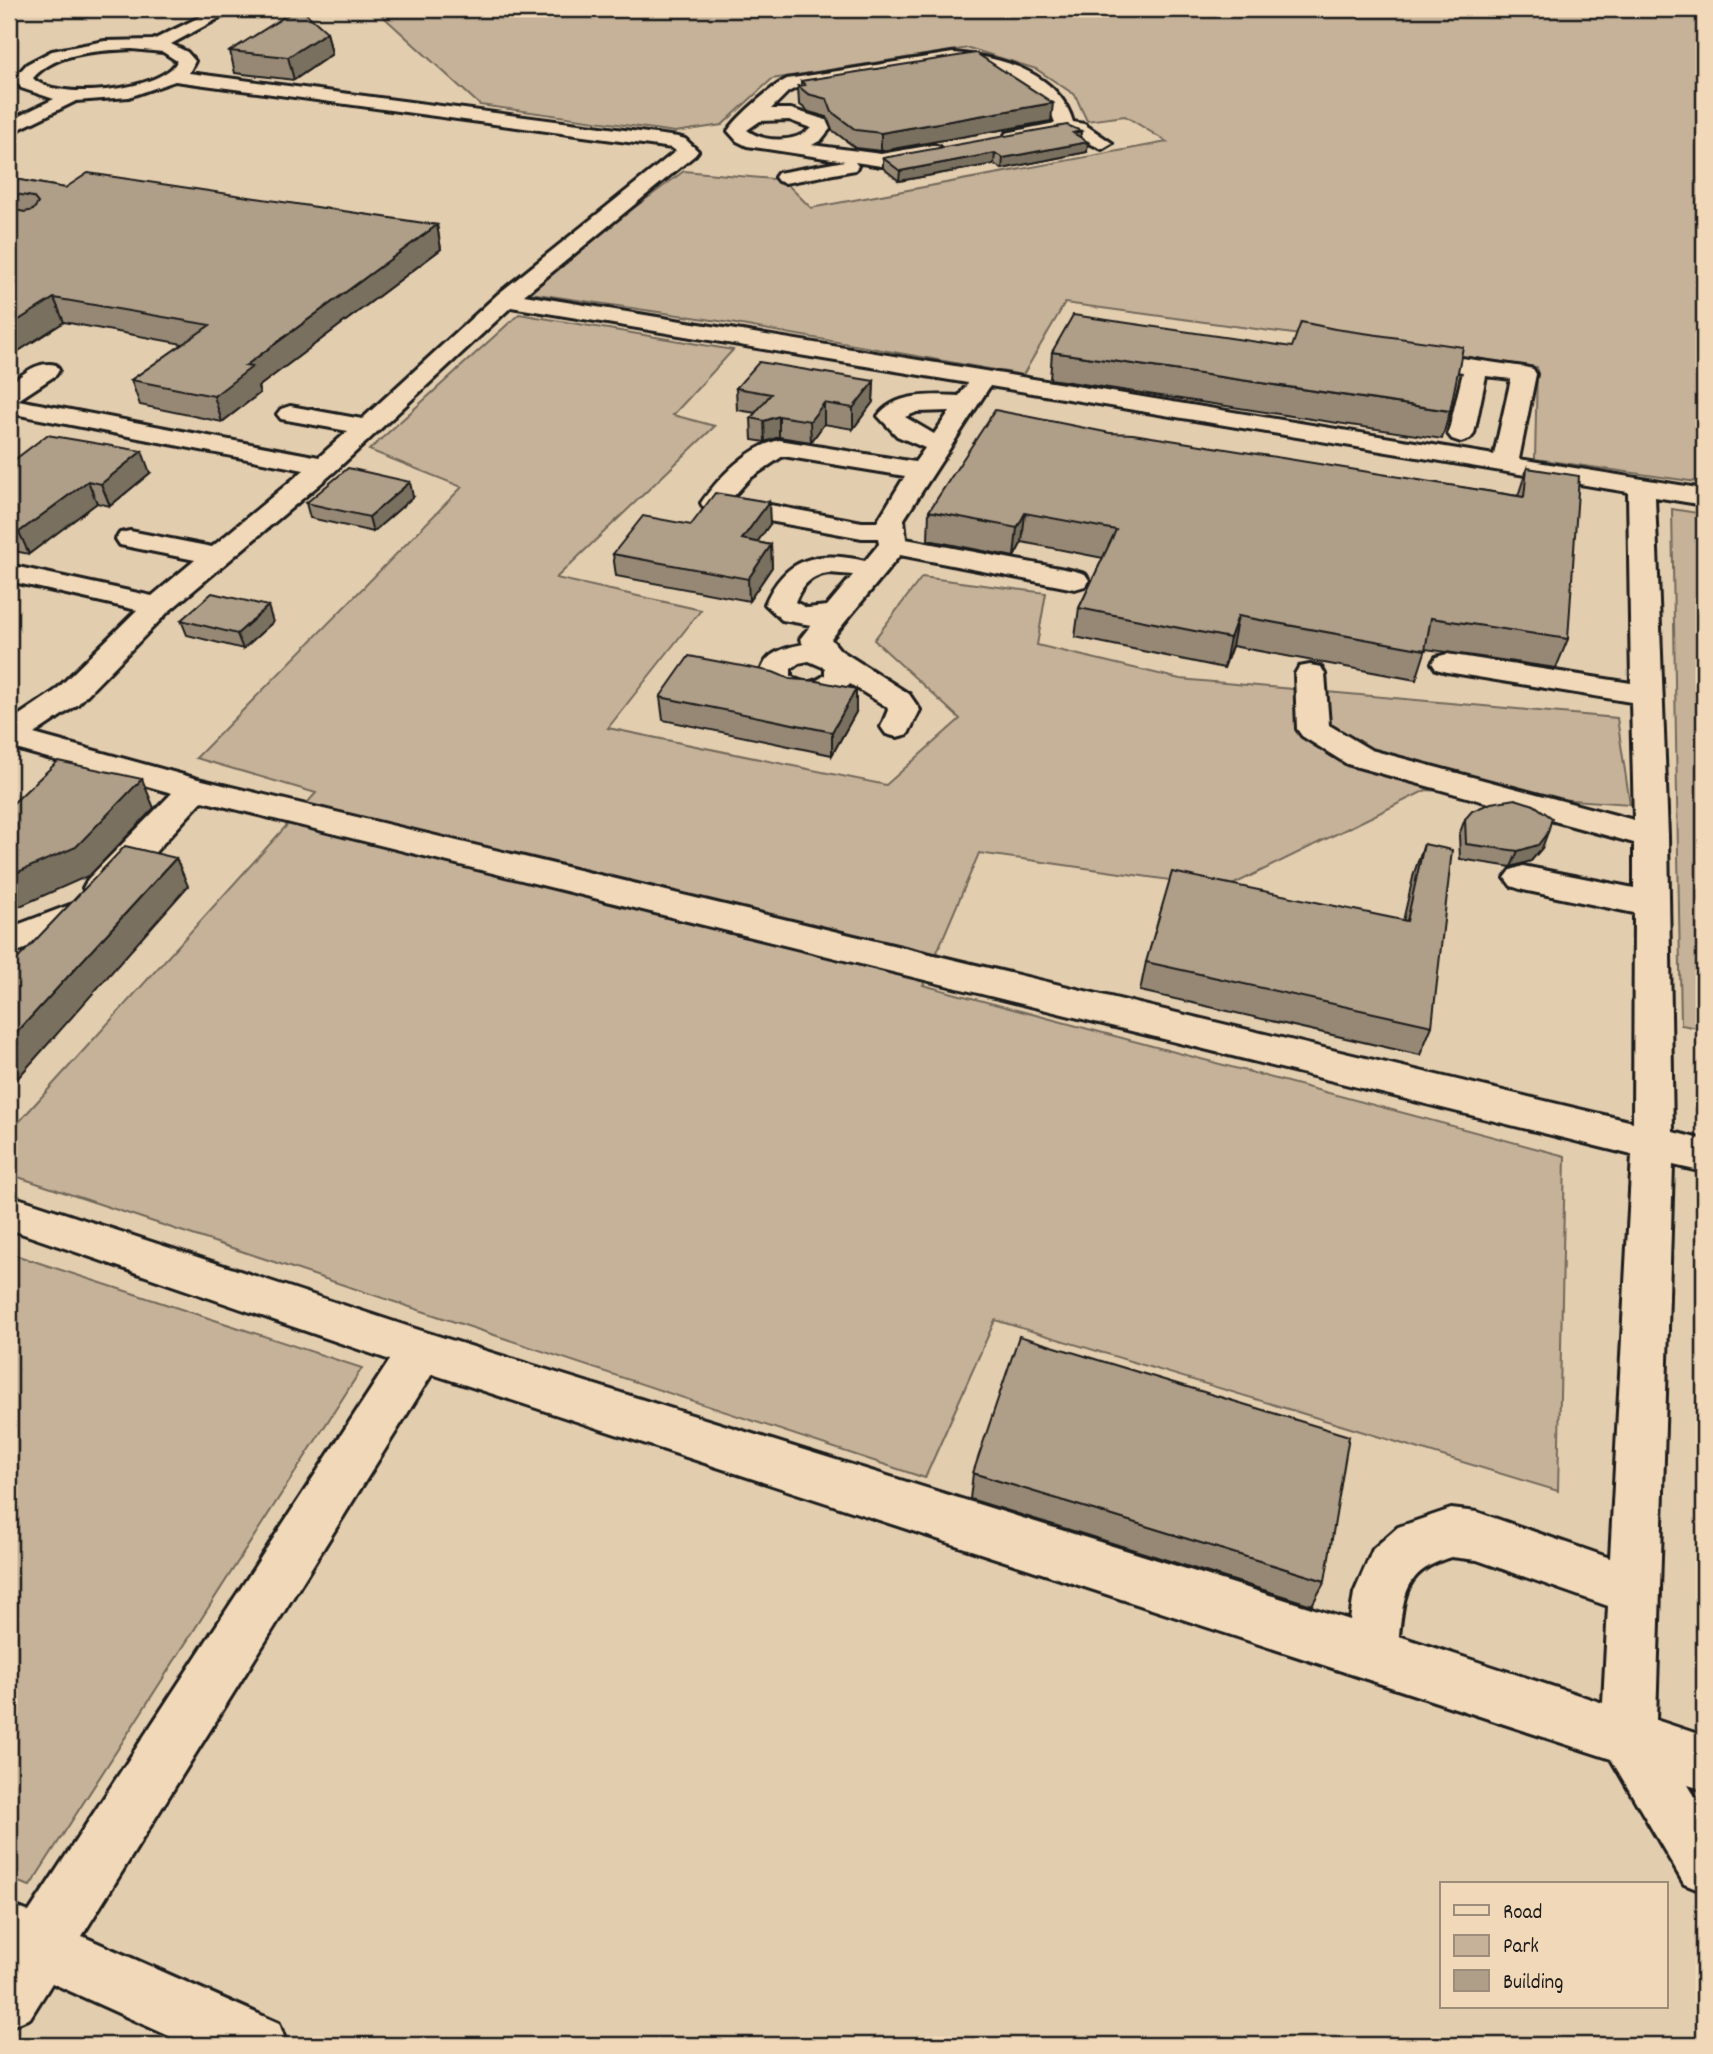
<svg xmlns="http://www.w3.org/2000/svg" width="1713" height="2054" viewBox="0 0 1713 2054" font-family="Dekko,sans-serif">
  <style>
    .green { fill: #c6b299; stroke: #71675a; stroke-width: 2 }
    .lines { fill: none; stroke-linecap: round; stroke-linejoin: round }
    .minor-casing { stroke: #1c1c1c; stroke-width: 6 }
    .minor { fill: #f0d8b8; fill-rule: evenodd }
    .wall { fill: #968875; stroke: #1c1c1c; stroke-width: 2 }
    .shaded-wall { fill: #7a6f5f; stroke: #1c1c1c; stroke-width: 2 }
    .building { fill: #af9e88; stroke: #1c1c1c; stroke-width: 2 }
  </style>
  <rect width="100%" height="100%" fill="#e3cdaf"/>
  <filter id="ink" filterUnits="userSpaceOnUse"><feTurbulence type="fractalNoise" baseFrequency=".0143" numOctaves="2"/><feDisplacementMap in="SourceGraphic" scale="14" xChannelSelector="R" yChannelSelector="G"/><feConvolveMatrix kernelMatrix="1 2 1 2 8 2 1 2 1" color-interpolation-filters="sRGB"/></filter>
  <g filter="url(#ink)">
    <path class="green" d="M375 9H1704V483L1535 459 1537 367 1065 303 1023 375 719 321 530 293 623 216 684 171 783 180 811 208 1167 142 1125 116 1087 121 1075 95 1036 69 969 48 772 79 722 125 675 132 480 105Z
      M519 314 733 350 673 415 715 426 556 578 701 610 608 728 886 785 960 719 874 640 922 577 1046 593 1037 645 1180 679 1617 718 1630 804 1426 790 1226 888 979 853 923 985 1565 1156 1558 1491 995 1320 925 1478 9 1174V1133L316 793 196 758 462 487 369 450Z
      M1672 509 1704 514V1029L1681 1025Z
      M9 1253 362 1368 30 1886 9 1879Z"/>
    <g class="lines">
      <defs>
        <path id="minor" d="M216 9H236L171 44 187 52 195 61 189 73 678 137 685 139 698 151 695 155 524 295 1494 455 1511 379 1486 376 1474 434 1470 439 1461 442 1452 439 1448 434 1463 372 1406 364 1398 362 1394 357 1398 352 1406 350 1524 367 1533 369 1536 374 1519 459 1704 489V505L1655 497 1668 836 1673 1132 1704 1140V1172L1673 1165 1656 1720 1704 1736V1790L1688 1785 1704 1811V1892L1684 1884 1611 1759 432 1374 82 1936 279 2023 287 2045H189L52 1983 30 2018 9 2027V1904L29 1912 390 1360 9 1229V1195L422 1331 1350 1620 1354 1593 1373 1549 1398 1527 1451 1509 1477 1512 1610 1558 1632 1155 202 801 114 897 101 900 88 897 83 888 88 879 172 793 9 747V722L55 691 137 610 9 581V565L152 596 195 560 120 545 116 539 120 533 130 531 212 547 304 470 9 413V384C23 375 37 360 56 365L59 370 56 375 18 400 319 457 348 431 281 419 277 414 281 409 290 406 362 419 498 294 676 151 672 148 175 81 129 97 76 101 9 134V121L54 99 21 88 15 77 27 64 52 51 105 41 153 40ZM132 49 163 52 177 61C164 91 53 102 33 78 57 51 99 51 132 49ZM511 307 968 383 959 396C934 395 895 392 878 416L897 436 925 448 915 462 779 440C747 448 719 477 701 503L704 509 714 511 862 538H878L879 544 865 561C818 550 785 557 765 604L782 620 811 625 800 639 803 644C781 649 762 653 760 679 778 706 829 711 850 684L887 707 888 710 881 727 886 734 897 737 908 734 920 710 909 694 840 650 831 639 900 555 1075 589 1085 586 1089 580 1085 574 1075 571 906 539 904 519 990 386 1628 492 1631 683 1447 654 1436 657 1432 663 1436 669 1447 672 1631 702 1634 820 1371 750 1329 725 1325 674 1321 667 1310 665 1299 667 1295 674 1297 729 1302 736 1347 764 1634 843V888L1523 866 1511 870 1505 878 1511 886 1523 890 1634 913 1633 1122 198 779 34 734 77 705 168 612 334 472ZM950 411 934 434 905 417 917 412ZM783 456 905 476 877 522H862L732 498 749 479ZM829 573 853 575 827 606 807 608 795 602C802 585 811 575 829 573ZM809 661 825 668V675C813 684 803 685 791 676V669L799 663ZM1451 1557 1477 1560 1608 1606 1603 1703 1399 1636C1404 1593 1405 1571 1451 1557Z
          M953 53C998 56 1059 72 1073 122L1084 124 1112 143 1102 149 1065 132 1013 143 1006 141 1004 137 1006 133 1055 123C1044 82 992 64 954 63 934 63 914 68 895 71 863 77 830 81 798 87L788 92 771 109H791L826 120 830 129 821 140 812 145 881 154 933 145 940 147 943 151 940 155 881 166 855 162 858 166 855 170 785 183 778 181 775 177 778 173 845 161 747 146 737 141 728 131C736 118 772 86 787 79ZM789 120 811 128C796 143 764 143 747 130L760 121Z
          M75 903 88 907 93 916 88 925 9 955V928Z"/>
      </defs>
      <use href="#minor" class="minor-casing"/>
      <use href="#minor" class="minor"/>
    </g>
    <path class="wall" d="M327 32 332 54 294 80 235 73 230 51Z
      M801 81 1051 121 881 151 856 148 832 130 827 117 809 112 799 104 798 86H801Z
      M1081 131 1080 138 1087 152 1002 169 994 164 899 181 883 168V158Z
      M9 178 65 188 437 225 441 249 258 387 260 393 222 422 140 405 131 380 183 344 64 322 9 357Z
      M1052 352 1450 411 1442 439 1050 379Z
      M874 381 873 402 853 429 824 424 811 442 779 437 765 442 752 440 751 418 756 413 737 410 736 388Z
      M1110 433 1518 496 1527 468 1568 639 1556 668 1426 649 1416 680 1232 646 1224 668 1075 637 1079 608 1103 558 1022 542 1014 557 928 540 929 511Z
      M9 464 150 473 110 506 97 503 29 554 9 550Z
      M413 497 373 532 310 518 306 503Z
      M770 524 757 542 771 545 772 567 749 601 616 576 613 554 691 525Z
      M181 620 273 622 243 649 187 635Z
      M660 697 856 712 832 755 663 720Z
      M1465 819 1542 848 1531 861 1511 867 1460 859 1459 835Z
      M1424 844 1432 1026 1420 1055 1140 991 1146 962 1403 921 1414 873Z
      M973 1473 1325 1581 1312 1605 970 1499Z"/>
    <path class="shaded-wall" d="M327 32 332 54 294 80 288 57Z
      M1053 103 1051 121 881 151V133Z
      M1081 131 1080 142 1073 133Z
      M1088 142 1087 152 1002 169 1003 158Z
      M995 153 994 164 899 181 900 171Z
      M437 225 441 249 258 387 260 393 222 422 214 396 245 366Z
      M54 298 64 322 9 357V326Z
      M874 381 873 402 853 429V408Z
      M824 403V424L811 442 810 421Z
      M779 416V437L765 442 764 421Z
      M142 451 150 473 110 506 101 484Z
      M88 481 97 503 29 554 19 532Z
      M410 482 413 497 373 532 369 517Z
      M769 502 770 524 743 562 742 539Z
      M1025 513 1022 542 1014 557 1017 528Z
      M771 545 772 567 749 601 748 579Z
      M268 606 273 622 243 649 237 634Z
      M1238 616 1232 646 1224 668 1230 638Z
      M856 689V712L832 755V732Z
      M142 779 154 808 90 875 9 911V876Z
      M1548 832 1542 848 1531 861 1511 867 1518 851Z
      M176 858 188 886 9 1088V1041Z"/>
    <path class="building" d="M297 9H301L327 32 288 57 230 51Z
      M976 53 1053 103 881 133 856 130 832 112 827 99 808 94 798 86 805 85 801 81Z
      M1067 125 1081 131 1073 133 1088 142 1003 158 995 153 900 171 883 158Z
      M88 173 437 225 245 366 252 367 214 396 131 380 210 325 54 298 9 326V209L25 212 33 210 38 203 33 197 9 193V178L65 188Z
      M1073 315 1292 347 1301 322 1335 329 1463 347 1450 411 1052 352Z
      M759 362 874 381 853 408 824 403 810 421 779 416 764 421 751 418 771 394 736 388Z
      M995 410 1110 433 1133 434 1524 497 1527 468 1579 476 1568 639 1431 618 1425 650 1238 616 1230 638 1079 608 1116 530 1025 513 1017 528 929 511Z
      M47 435 142 451 101 484 88 481 19 532 9 529V464Z
      M348 468 410 482 369 517 306 503Z
      M715 493 769 502 742 539 771 545 748 579 613 554 643 516 691 525Z
      M212 593 268 606 237 634 181 620Z
      M689 656 773 672 790 679 817 681 856 689 832 732 660 697Z
      M58 761 142 779 76 847 9 876V807Z
      M1515 799 1534 805 1552 818 1548 832 1538 845 1518 851 1466 844 1465 819 1472 811 1491 803Z
      M1424 844 1452 850 1432 1026 1146 962 1172 872 1407 921Z
      M125 846 176 858 9 1041V968Z
      M1019 1336 1349 1436 1325 1581 973 1473Z"/>
  </g>
  <rect width="1713" height="2054" fill="none" stroke="#f0d8b8" stroke-width="35"/>
  <rect x="18" y="18" width="1678" height="2019" fill="none" stroke="#1c1c1c" stroke-width="2.5" filter="url(#ink)"/>
  <rect x="1440" y="1882" width="228" height="126" fill="#f0d8b8" stroke="#9b8d7a" stroke-width="2"/>
  <rect x="1454" y="1905" width="35" height="10" fill="#f0d8b8" stroke="#9b8d7a" stroke-width="2"/>
  <text x="1503" y="1918" font-size="21" fill="#1c1c1c">Road</text>
  <rect x="1454" y="1935" width="35" height="21" fill="#c6b299" stroke="#9b8d7a" stroke-width="2"/>
  <text x="1503" y="1952" font-size="21" fill="#1c1c1c">Park</text>
  <rect x="1454" y="1970" width="35" height="21" fill="#af9e88" stroke="#9b8d7a" stroke-width="2"/>
  <text x="1503" y="1988" font-size="21" fill="#1c1c1c">Building</text>
</svg>
